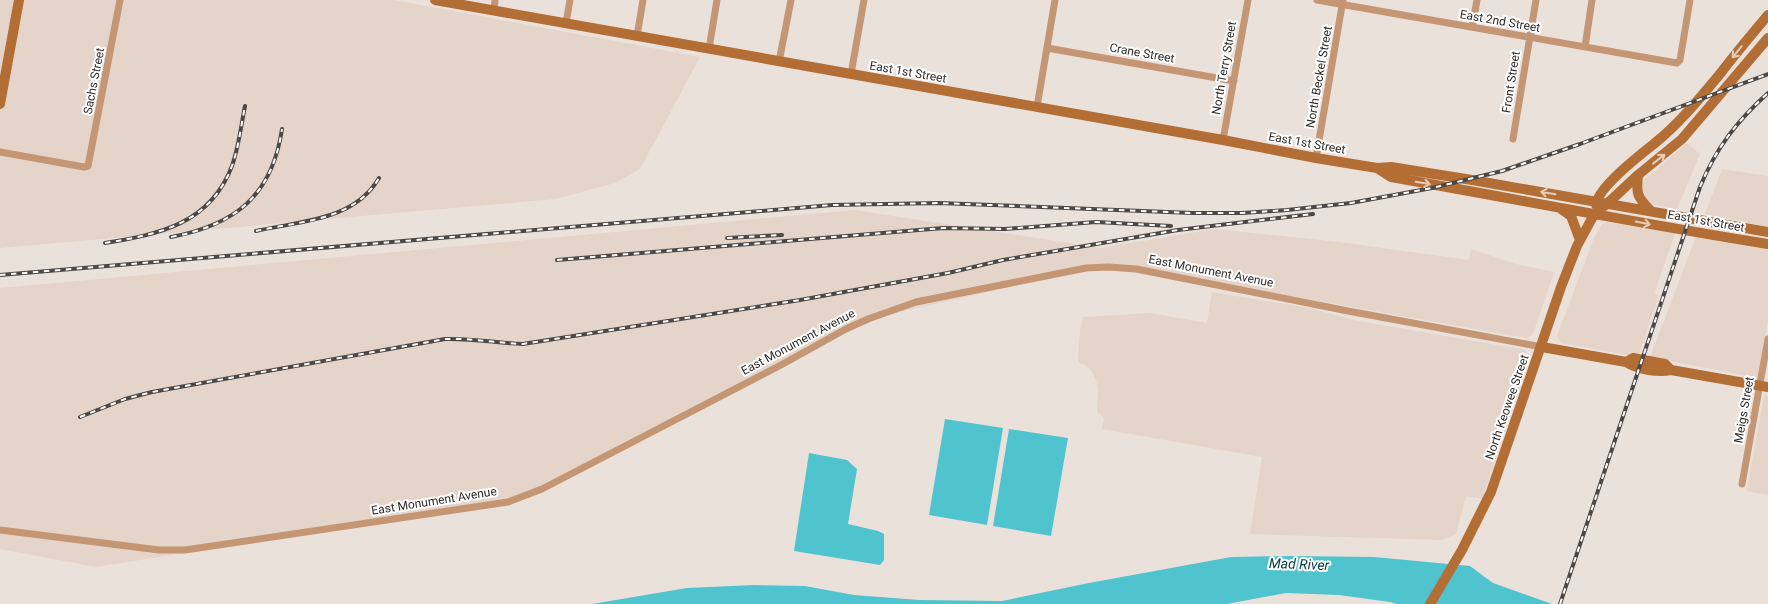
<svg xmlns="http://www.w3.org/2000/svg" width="1768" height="604" viewBox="0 0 1768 604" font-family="Roboto,sans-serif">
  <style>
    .built { fill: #e4d4c9 }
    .water { fill: #4fc4cf }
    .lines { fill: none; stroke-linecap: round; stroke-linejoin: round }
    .minor { stroke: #c49673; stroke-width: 7 }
    .secondary { stroke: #b26e35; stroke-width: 10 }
    .rail-casing { stroke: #4d4845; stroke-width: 4 }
    .rail { stroke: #fff; stroke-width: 2; stroke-dasharray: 5.5; stroke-linecap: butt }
    .oneway { stroke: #e4ccb8 }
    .labels { text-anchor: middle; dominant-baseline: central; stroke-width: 4; stroke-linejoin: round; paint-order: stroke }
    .street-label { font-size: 12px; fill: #2e2a28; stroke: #fff }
    .water-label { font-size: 14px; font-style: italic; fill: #013a3f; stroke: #fff }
  </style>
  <rect width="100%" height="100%" fill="#ebe1db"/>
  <path class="built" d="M0 0H394L700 57 640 169 615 183 555 199 0 248Z
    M1687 143 1700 154 1677 209 1651 204 1642 198V182Z
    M1722 169 1768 176V227L1705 214Z
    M855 210 1101 248 1214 229 1339 242 1469 260 1471 249 1516 264 1554 272 1534 331 1531 336 1526 338 1113 264 868 319 515 500 96 567 0 549V288Z
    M1606 222 1675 233 1654 294 1659 295 1638 357 1562 343 1557 336 1594 238 1602 224Z
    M1696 237 1768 248V320L1758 378 1650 357Z
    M1212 292 1309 308 1354 320 1525 350 1529 359 1528 364 1482 499 1466 496 1456 534 1442 540 1250 534 1262 457 1102 429 1104 418 1097 412 1098 389 1096 380 1091 370 1085 365 1078 362 1080 331 1083 317 1150 313 1207 323Z
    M1764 395 1768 396V495L1747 491Z"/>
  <path class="water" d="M945 419 1003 428 987 525 929 515Z
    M1009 429 1068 438 1051 536 993 526Z
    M809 453 847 460 857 469 848 524 878 531 884 534V560L880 565 794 551Z
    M1292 556 1374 557 1470 566 1493 583 1552 604H1397L1390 602 1339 595 1286 593 1227 604H592L687 588 754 585 805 586 854 595 919 600 1002 601 1089 583 1231 557Z"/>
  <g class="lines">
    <path class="minor" d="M1317 0 1677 63 1680 60 1690 0
      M494 10 495 0
      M566 23 570 0
      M1472 27 1477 0
      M637 36 643 0
      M1585 47 1592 0
      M1047 48 1234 81
      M709 49 717 0
      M779 62 791 0
      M851 74 864 0
      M1037 107 1055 0
      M1513 139 1536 0
      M1223 140 1248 0
      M0 152 84 167 88 166 120 0
      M1316 158 1343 0
      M1742 484 1768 339
      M0 530 159 550H185L508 502 542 489 781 365 846 329 868 319 916 302 1086 268 1108 267 1136 269 1348 311 1542 347"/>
    <path class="secondary" d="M435 0 1223 140 1316 158 1377 168 1391 167 1472 180 1768 232
      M0 104 19 0
      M1377 168 1391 177C1516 199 1642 224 1768 244
      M1638 175C1636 194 1637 197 1651 211
      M1596 205C1597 188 1641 154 1655 143 1680 123 1699 99 1720 74 1735 54 1752 34 1768 15
      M1561 209 1571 216 1580 240
      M1542 347 1626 362C1637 369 1658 373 1671 370L1768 387
      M1626 362 1633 358 1665 364 1671 370
      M1430 604 1462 550 1491 492 1561 287 1577 246 1591 220 1595 213 1608 203 1638 175 1682 139 1768 38"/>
    <defs>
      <path id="rail" d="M256 231C300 221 354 221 379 178
        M171 237C235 225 272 196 282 129
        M727 238 782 235
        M105 243C160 234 210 224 232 166 239 146 241 126 245 106
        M557 260 943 228 1005 229 1096 222 1171 226
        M0 275 832 205 939 203 1193 213H1242L1287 210 1351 203 1432 188 1502 171 1580 144 1768 74
        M80 417 125 399 152 392 445 339C471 338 497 343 523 344L800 300 948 273 1003 260 1178 230 1313 214
        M1560 604 1700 187C1716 148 1737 121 1768 93"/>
    </defs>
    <use href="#rail" class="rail-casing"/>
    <use href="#rail" class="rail"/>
  </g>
  <defs><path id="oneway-shaft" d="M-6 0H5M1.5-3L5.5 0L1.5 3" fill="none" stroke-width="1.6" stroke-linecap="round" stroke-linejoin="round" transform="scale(1.25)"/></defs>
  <g class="oneway">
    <use href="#oneway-shaft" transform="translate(1737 52) rotate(129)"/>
    <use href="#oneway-shaft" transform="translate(1659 159) rotate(-38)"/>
    <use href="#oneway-shaft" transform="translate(1423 183) rotate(10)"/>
    <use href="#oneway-shaft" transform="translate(1548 193) rotate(-170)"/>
    <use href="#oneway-shaft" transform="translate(1643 223) rotate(11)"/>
  </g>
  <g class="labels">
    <g class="street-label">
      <text transform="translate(1500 21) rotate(10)">East 2nd Street</text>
      <text transform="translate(1142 53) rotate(10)">Crane Street</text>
      <text transform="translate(1224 68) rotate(-80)">North Terry Street</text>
      <text transform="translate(908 72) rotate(10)">East 1st Street</text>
      <text transform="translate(1319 77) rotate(-80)">North Beckel Street</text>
      <text transform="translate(94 81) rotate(-79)">Sachs Street</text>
      <text transform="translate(1511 82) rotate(-81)">Front Street</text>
      <text transform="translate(1307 143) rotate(10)">East 1st Street</text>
      <text transform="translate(1706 221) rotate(10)">East 1st Street</text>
      <text transform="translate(1211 271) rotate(11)">East Monument Avenue</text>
      <text transform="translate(798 342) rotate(-28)">East Monument Avenue</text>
      <text transform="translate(1507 407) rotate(-71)">North Keowee Street</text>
      <text transform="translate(1744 410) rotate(-80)">Meigs Street</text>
      <text transform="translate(434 501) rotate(-9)">East Monument Avenue</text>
    </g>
    <g class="water-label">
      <text transform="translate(1299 564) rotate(2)">Mad River</text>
    </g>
  </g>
</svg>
